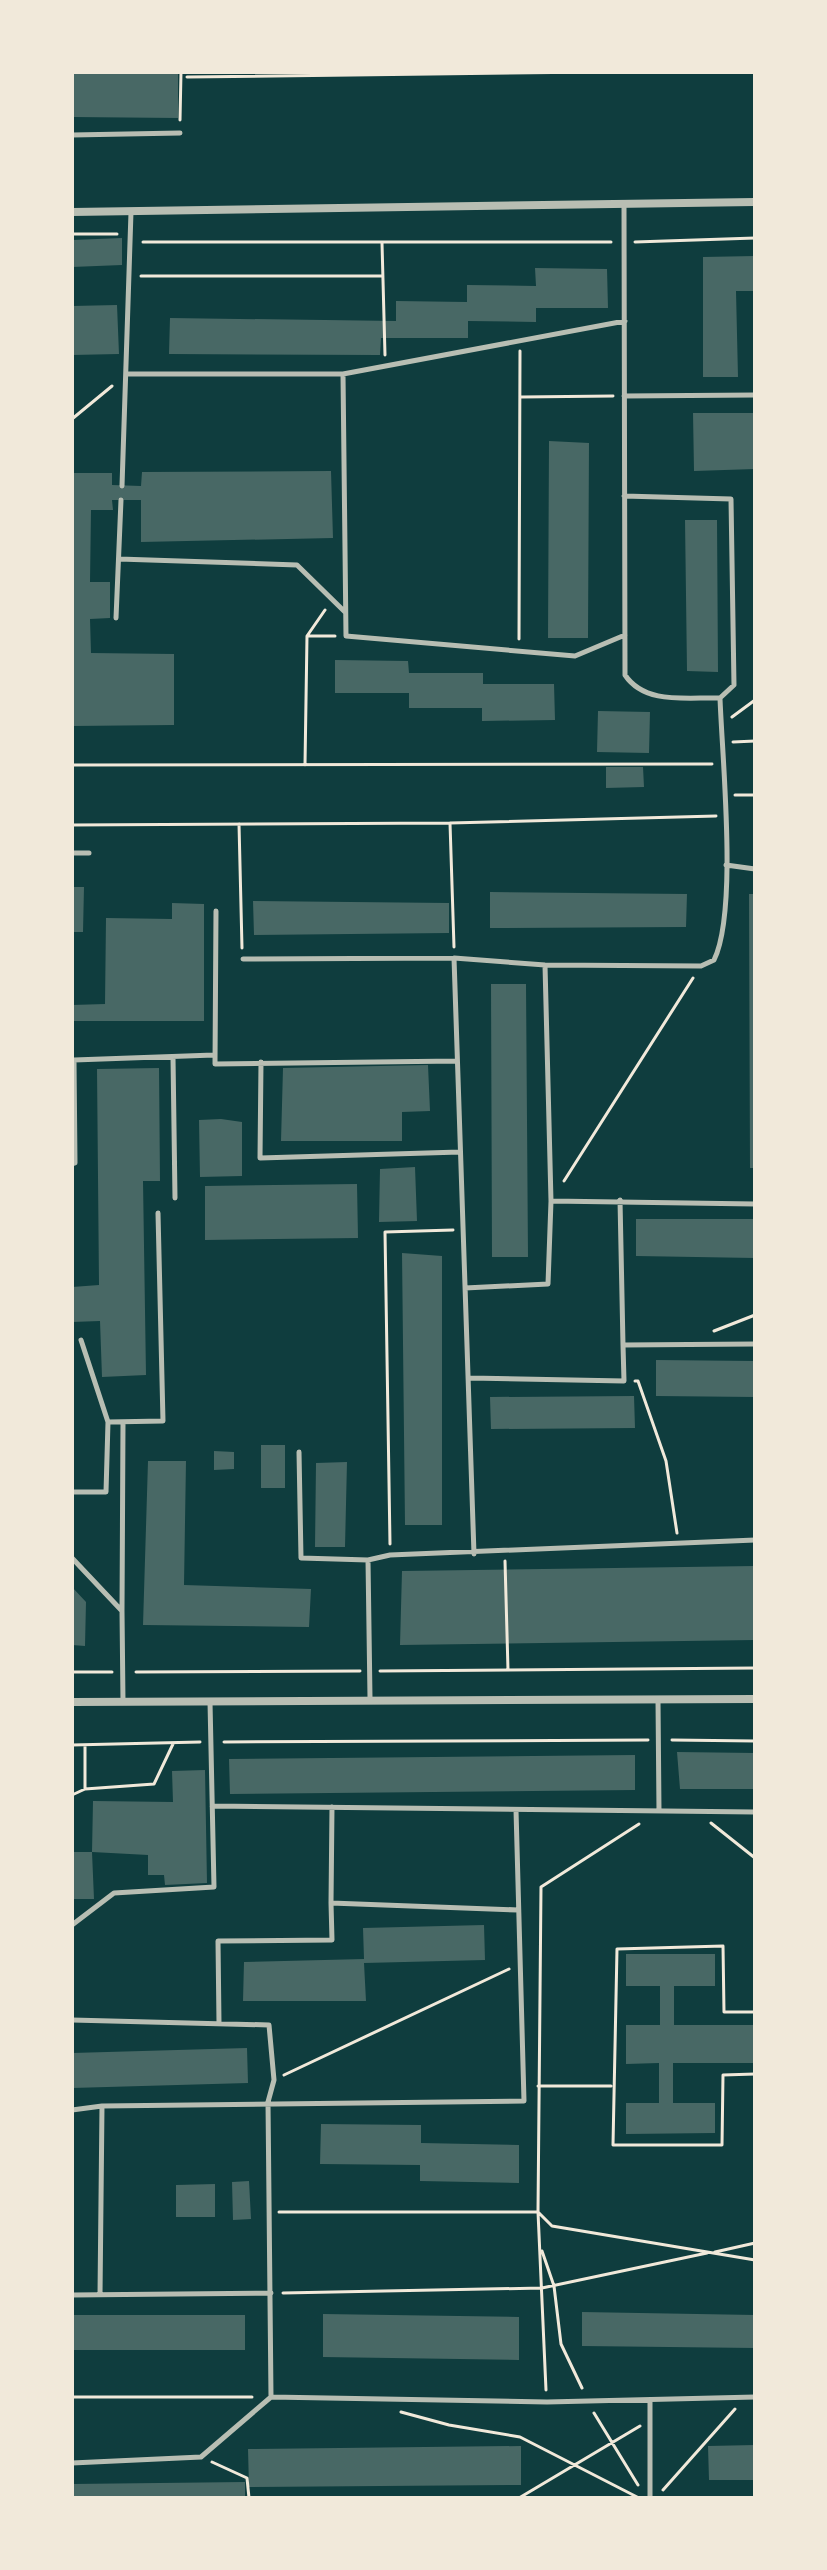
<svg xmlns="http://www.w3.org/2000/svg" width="827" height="2570" viewBox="0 0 827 2570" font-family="'Alegreya Sans',sans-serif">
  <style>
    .building { fill: #486865 }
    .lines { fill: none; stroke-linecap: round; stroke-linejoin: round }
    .path { stroke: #f1e9da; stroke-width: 3 }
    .service { stroke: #b8beb3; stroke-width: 5 }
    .minor { stroke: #b8beb3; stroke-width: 8 }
  </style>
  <rect width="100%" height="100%" fill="#0f3d3e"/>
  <path class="building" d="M72 72H178V118L72 117Z
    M122 238V265L72 267V240Z
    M755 256V291H736L738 377H703V257Z
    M535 268 607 269 608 308H536V322L468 321V338H381L380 355 169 354 170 318 396 321V301L467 302V285L536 286Z
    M117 305 119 354 72 355V306Z
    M693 413H755V469L694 471Z
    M549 441 589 443 588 638H548Z
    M331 471 333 538 141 542V500H112L113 510H91L90 582H110V618L90 619 91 653 174 654V725L72 726V473H112V485L141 486 142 472Z
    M685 520H717L718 672 687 671Z
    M335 660 408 661 409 673H483V684H554L555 720 482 721V708H409V693H335Z
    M598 711 650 712 649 753 597 752Z
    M606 767H643L644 787 606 788Z
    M72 887H84L83 932H72Z
    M490 892 687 894 686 927 490 928Z
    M749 894H755V1168H750Z
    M253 901 449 903V933L254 935Z
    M172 903 204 904V1021H72V1005L105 1004 106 918 172 919Z
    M491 984H526L528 1257H492Z
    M428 1065 430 1111 402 1112V1141H281L283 1068Z
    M159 1068 160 1181H143L146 1375 102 1377 100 1321 72 1322V1287L99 1285 97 1069Z
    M221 1119 242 1122V1176L200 1177 199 1120Z
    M415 1167 417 1221 379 1222 380 1169Z
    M357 1184 358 1238 205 1240V1186Z
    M636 1219H755V1258L636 1256Z
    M402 1253 442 1256V1525H405Z
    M656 1360 755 1361V1397L656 1396Z
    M634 1396 635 1428 491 1429 490 1397Z
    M261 1445H285V1488H261Z
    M214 1451 234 1452V1469L214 1470Z
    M148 1461H186L184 1585 311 1589 309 1627 143 1625Z
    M347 1462 345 1547H315L316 1463Z
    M755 1566V1640L400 1645 402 1571Z
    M72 1587 86 1602 85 1646 72 1645Z
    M677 1752 755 1753V1789H680Z
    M635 1755V1790L230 1794 229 1759Z
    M205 1770 207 1883 165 1885 164 1875H148V1855L92 1852 93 1801 173 1802 172 1771Z
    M72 1852H92L94 1899H72Z
    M484 1925 485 1960 364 1963 366 2001H243L244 1962 364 1959 363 1928Z
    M626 1954H715V1986H674V2025H753V2063H673V2103H715V2133L626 2134V2103H659V2063L626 2064V2025H660V1986H626Z
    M247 2048 248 2083 72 2088V2053Z
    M321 2124 421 2125V2143L519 2145V2183L420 2181V2165L320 2164Z
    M249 2181 251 2219 233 2220 232 2182Z
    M215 2184V2217H176V2185Z
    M582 2312 755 2315V2348L582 2346Z
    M323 2314 519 2317V2360L323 2357Z
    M72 2315H245V2350H72Z
    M755 2445V2480H709L708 2446Z
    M521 2446V2485L249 2487 248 2449Z
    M245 2482V2498H72V2484Z"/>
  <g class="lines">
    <path class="path" d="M187 77 597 72
      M180 120 181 72
      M72 234H117
      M143 242H611
      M635 242 755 238
      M382 243 385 355
      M141 276H383
      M521 397 613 396
      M72 419 112 386
      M307 636H335
      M519 639 520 351
      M732 717 755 700
      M733 742 755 741
      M72 765 712 764
      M305 765 307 636 325 610
      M735 795H755
      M450 823 454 947
      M239 824 242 948
      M72 825 450 823 716 816
      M564 1181 693 978
      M714 1331 755 1315
      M635 1381H638L666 1461 677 1533
      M390 1544 385 1232 453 1230
      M505 1561 508 1670
      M380 1671 755 1668
      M72 1672H112
      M136 1672 360 1671
      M672 1740 755 1741
      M224 1742 648 1740
      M72 1745 200 1742
      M85 1745V1789
      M72 1795 85 1789 154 1784 173 1744
      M711 1823 755 1858
      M755 2012H724L723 1946 617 1949 613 2145H722L723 2075 755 2074
      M284 2075 509 1969
      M538 2086H611
      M279 2212H538L552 2226 755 2260
      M542 2251 554 2286 561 2344 582 2388
      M715 2252 755 2243
      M283 2293 542 2288 707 2253
      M546 2390 538 2212 541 1887 639 1824
      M72 2397H252
      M401 2412 449 2425 520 2437 639 2498
      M594 2413 638 2485
      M212 2462 247 2478 249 2498
      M663 2490 735 2409
      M519 2498 640 2426"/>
    <path class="service" d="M72 135 180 133
      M127 374H343L346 636 575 656 625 635
      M343 374 625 321
      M624 396 755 395
      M122 486 131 212
      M624 496 731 499 734 685 720 698
      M119 559 297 565 345 612
      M116 618 121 500
      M72 853H89
      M726 865 755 869
      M216 911 215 1064 457 1061
      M454 958 474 1554
      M243 959 454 958 545 965 701 966 714 960C738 911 722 758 720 698 687 697 645 705 625 675L624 206
      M173 1057 175 1198
      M261 1062 260 1158 460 1152
      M72 1164 75 1163 74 1060 214 1055
      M620 1200 623 1345
      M551 1201 755 1204
      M465 1288 548 1284 551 1201 545 965
      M81 1340 108 1422
      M470 1378 624 1381 623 1345 755 1344
      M299 1452 301 1558 368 1560 390 1555 755 1540
      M72 1492H106L108 1422 163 1421 158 1213
      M72 1558 122 1611 123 1702
      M368 1560 370 1698
      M122 1611 123 1423
      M658 1700 659 1811
      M212 1806 755 1812
      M331 1903 332 1807
      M72 1925 114 1893 214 1887 210 1702
      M72 2020 269 2025 274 2080 268 2102 271 2397
      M219 2023 218 1941 332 1940 331 1903 518 1910
      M102 2106 524 2101 516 1810
      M72 2110 102 2106 100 2295
      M72 2295 271 2293
      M650 2400V2498
      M72 2463 201 2457 271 2397 547 2402 755 2397"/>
    <path class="minor" d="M72 212 755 202
      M72 1702 755 1699"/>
  </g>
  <rect width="827" height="2570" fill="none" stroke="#f1e9da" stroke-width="148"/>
</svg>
